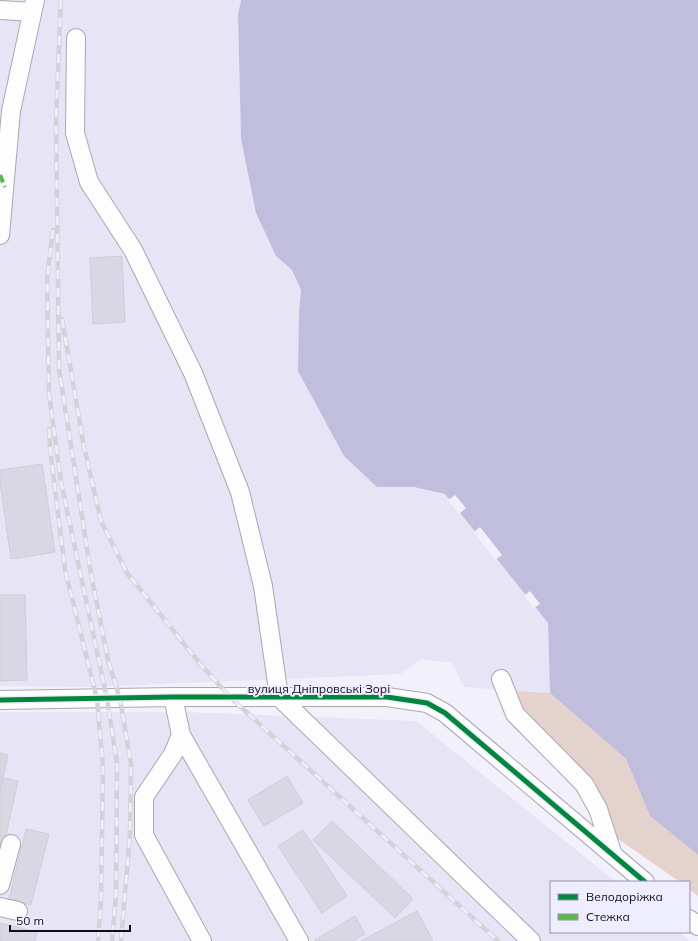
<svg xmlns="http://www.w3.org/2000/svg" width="698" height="941" viewBox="0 0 698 941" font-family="Mulish,sans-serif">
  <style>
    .built { fill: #e7e4f5 }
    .green { fill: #e4d2cd }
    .water { fill: #c1bddc }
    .pier { fill: #f2f0fb }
    .building { fill: #d8d7e3; stroke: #cfcdd8 }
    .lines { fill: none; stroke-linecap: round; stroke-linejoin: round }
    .minor-casing { stroke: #a9a8b2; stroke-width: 20 }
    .minor { stroke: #fdfdfe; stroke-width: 18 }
    .rail-casing { stroke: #d3d2d6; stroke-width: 4.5 }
    .rail { stroke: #eeecff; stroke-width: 3; stroke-dasharray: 9; stroke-linecap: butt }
    .quiet { stroke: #58b947; stroke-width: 4; stroke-dasharray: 8 4; stroke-linecap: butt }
    .cycleway-casing { stroke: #eeecff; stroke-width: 8 }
    .cycleway { stroke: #00873e; stroke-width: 5 }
    .labels { text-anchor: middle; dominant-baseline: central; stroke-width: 4; stroke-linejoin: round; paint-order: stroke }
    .street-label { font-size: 12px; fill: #0f0e18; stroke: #eeecff }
  </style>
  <rect width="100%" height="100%" fill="#f2f0fb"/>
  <path class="built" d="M0 0H241L238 15 241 139 256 213 276 256 292 270 301 290 299 313 377 487H414L445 494 548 623 550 693 464 687 452 663 421 659 400 674 92 687 0 686Z
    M0 712H186L416 721 616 882H551V932H679L690 941H0Z"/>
  <path class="green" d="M517 691 550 693 626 759 650 816 698 855V896L689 889V882H680L611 834 595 782 522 709Z"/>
  <path class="water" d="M241 0H698V855L650 816 626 759 550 693 548 623 445 494 414 487H377L344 456 298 371 299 313 301 290 292 270 276 256 256 213 241 139 238 15Z"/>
  <path class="pier" d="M455 495 466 508 459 514 448 500Z
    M480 527 502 555 495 560 474 532Z
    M530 591 540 604 534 608 524 596Z"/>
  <path class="building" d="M122 256 125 322 93 324 90 258Z
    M42 464 55 552 11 559 0 482V470Z
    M0 595H25L27 680 0 681Z
    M0 753 8 755 0 791Z
    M287 776 303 803 264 826 248 800Z
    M3 778 18 781 0 862V791Z
    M332 821 413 899 395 918 313 840Z
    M26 829 49 834 31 905 9 899Z
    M303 830 347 896 322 913 278 846Z
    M417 911 433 941H361Z
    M355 916 365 934 353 941H315V940Z
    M0 923 37 932 35 941H0Z"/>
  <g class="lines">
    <defs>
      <path id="minor" d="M0 10 32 12
        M76 38 75 133 89 182 133 250 193 373 240 492 263 586 279 697 531 941
        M0 235 11 111 35 0
        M501 679 515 714 584 784 598 809 613 855
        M173 697 181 735 299 941
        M0 700 173 697H387L427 703 445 713 645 882
        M181 735 173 754 144 797V835L202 941
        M0 885 11 844
        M0 907 18 911
        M689 919 698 926"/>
    </defs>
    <use href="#minor" class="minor-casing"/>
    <use href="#minor" class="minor"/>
    <defs>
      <path id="rail" d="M61 0 56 119 59 369 91 574 108 660 120 699 131 764 130 834 121 941
        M53 230 47 279 49 393 61 482 107 699 117 763 116 895 112 941
        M62 319 84 447 101 521 127 573 201 665 231 698 498 941
        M49 429 50 448 65 570 97 699 103 766 101 900 98 941"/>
    </defs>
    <use href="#rail" class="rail-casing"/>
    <use href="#rail" class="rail"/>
    <path class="quiet" d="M0 175 5 187"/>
    <defs>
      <path id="cycleway" d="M0 700 173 697H387L427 703 445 713 645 882"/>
    </defs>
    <use href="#cycleway" class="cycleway-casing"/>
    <use href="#cycleway" class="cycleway"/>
  </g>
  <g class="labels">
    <g class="street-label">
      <text x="319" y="688">вулиця Дніпровські Зорі</text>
    </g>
  </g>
  <rect x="550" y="881" width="140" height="52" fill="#eeecff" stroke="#9593a3"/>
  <rect x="558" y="894" width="20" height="6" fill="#00873e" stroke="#9593a3"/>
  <text x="586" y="901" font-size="12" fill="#0f0e18">Велодоріжка</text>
  <rect x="558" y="914" width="20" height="6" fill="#58b947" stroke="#9593a3"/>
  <text x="586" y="921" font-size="12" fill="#0f0e18">Стежка</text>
  <path d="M10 925v6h120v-6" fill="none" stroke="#0f0e18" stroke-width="2"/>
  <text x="16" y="925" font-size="12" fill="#0f0e18" stroke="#eeecff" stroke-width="3" paint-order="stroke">50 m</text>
</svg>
